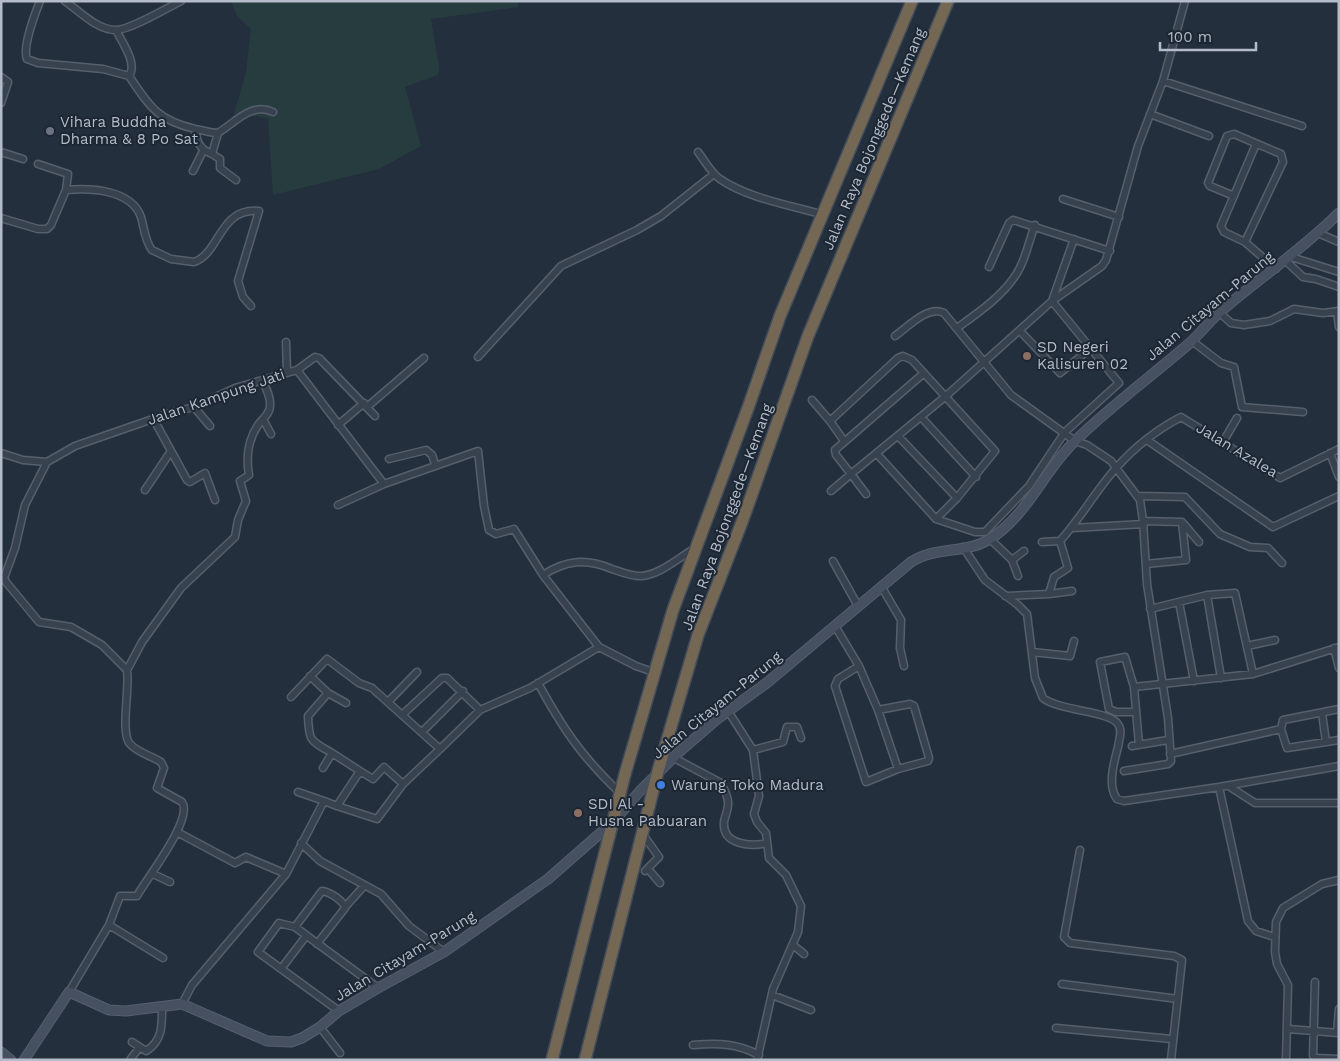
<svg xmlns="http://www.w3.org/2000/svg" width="1340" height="1061" viewBox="0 0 1340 1061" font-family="'Work Sans',sans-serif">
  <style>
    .green { fill: #263c3f }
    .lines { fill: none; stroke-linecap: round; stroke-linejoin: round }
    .street-casing { stroke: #565f6c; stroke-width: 9 }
    .secondary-casing { stroke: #565f6c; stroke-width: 11 }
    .highway-casing { stroke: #434c59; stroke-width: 14 }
    .street { stroke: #38414e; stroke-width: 6 }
    .secondary { stroke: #465061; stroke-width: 9 }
    .highway { stroke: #746855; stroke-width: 11 }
    .worship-dot { fill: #6b7280; stroke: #1d2633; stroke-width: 2 }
    .education-dot { fill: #8d6e63; stroke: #1d2633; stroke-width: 2 }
    .shop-dot { fill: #3f7fe0; stroke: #1d2633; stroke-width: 2 }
    .labels { text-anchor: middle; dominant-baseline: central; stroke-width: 4; stroke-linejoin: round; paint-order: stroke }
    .poi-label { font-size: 15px; fill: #b4bcc9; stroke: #1d2633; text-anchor: start }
    .street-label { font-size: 15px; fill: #b4bcc9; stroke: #1d2633 }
  </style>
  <rect width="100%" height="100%" fill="#242f3e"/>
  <path class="green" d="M231 1H517L519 7 431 19 439 68 438 75 405 87 421 146 379 169 273 195 268 118 234 114 246 72 251 29 237 16Z"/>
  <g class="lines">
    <defs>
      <path id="street" d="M40 1C35 14 22 47 27 59L38 63 103 69 129 76
        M65 1C79 11 97 30 116 30 130 30 167 8 181 1
        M116 30C122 42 138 64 129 76 150 107 157 120 195 129 203 130 210 133 218 133 236 122 251 102 273 112
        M1 77 8 82 1 103
        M1163 81 1302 126
        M1150 114 1209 136
        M195 129C197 142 199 149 212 154L218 133
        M1 152 23 159
        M698 152C705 161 711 173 720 179 747 198 793 206 824 215
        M212 154 220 159V168L236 180
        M38 164 68 174 66 190
        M193 171 203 151
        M1234 196 1210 186 1208 183 1227 136 1234 134 1281 154 1283 162 1245 242 1276 269
        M1063 199 1119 217
        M1 218 38 229H47L51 225 66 190C90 188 131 189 141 217 144 227 145 242 152 250L171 259 194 262C220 254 219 207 259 211L238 281 243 297 251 306
        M1318 233 1339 242
        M1245 242 1224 232 1221 226 1256 144
        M1291 257 1339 272
        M1286 261 1303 277 1316 279 1339 287
        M989 267 1009 223 1013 220 1110 251
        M1052 301 1102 266 1106 260 1138 146 1163 81 1185 1
        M1052 301 1074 239
        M1337 311 1339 327
        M1220 313 1231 323 1244 325 1270 321 1294 309 1323 313 1339 311
        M957 328C978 313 1004 295 1017 273 1026 259 1029 240 1035 225
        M1020 331 1060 373 1091 348
        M895 336C908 327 928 305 944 313L1011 395 1075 441 1087 445 1111 461 1140 500 1143 521 1147 584 1168 718 1171 761 1168 764 1124 771
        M1192 341 1221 363 1234 367 1242 407 1303 412
        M286 342 287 373
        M478 357 561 266 637 230 661 216 714 174
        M297 370 384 484
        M924 373 835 450 836 455 851 474 946 396 1052 301 1119 383 1065 432 1029 486 985 532H975L936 519
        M812 400 830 421
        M194 407 210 426
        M367 407 424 358
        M921 417 976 477
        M153 418 187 480 190 482 205 473 215 500
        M263 419 271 434
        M338 425 364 403
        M898 436 957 498
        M1147 440 1273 527 1339 496
        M844 441 830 421 898 358 903 356 912 360 995 451 957 498 936 519 877 454
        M1223 442 1237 418
        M1 453 23 460 47 462 75 446 170 413 194 407 235 388 297 370 315 357 319 358 375 416
        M1330 453 1339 477
        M389 459 426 450 432 455 435 464
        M47 462 25 505 15 548 4 578 6 582 39 622 71 627 102 645 127 670 142 642 181 588 235 537 238 520 246 501 240 481 249 475C246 458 248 440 258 425 262 419 270 414 270 406 271 397 266 388 262 380
        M145 490 171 451
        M831 491 851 474 866 494
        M1138 496 1185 497 1220 534 1250 547 1268 548 1282 563
        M338 505 384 484 478 451 484 506 489 530 496 534 514 529 543 575 599 647 636 666 653 672
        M1143 521 1182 522
        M1072 528 1144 524
        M990 539 1012 560 1024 551
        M1042 542 1060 541C1081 518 1096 490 1117 467 1134 448 1158 429 1181 417L1280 478 1339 449
        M963 547 985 580 1018 605 1027 614 1035 678 1043 698C1059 711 1110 711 1118 724 1123 731 1119 739 1118 747 1114 762 1107 786 1117 799L1124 801 1219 787 1248 921 1256 931 1274 937
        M1012 560 1018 576
        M833 561 858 606
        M1146 564 1186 560 1182 522 1199 542
        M543 575C566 560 586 558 612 569 621 572 633 577 642 576 661 574 678 558 694 549
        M881 586 901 620 900 648 904 666
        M1049 594 1072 591
        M1207 595 1221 678
        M1005 596 1049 594 1054 577 1068 568 1060 541
        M1179 602 1194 681
        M1150 609 1207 595 1235 593 1253 674
        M835 626 859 666 878 710 898 769
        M1247 646 1275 640
        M1334 648 1339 668
        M1032 652 1070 656 1074 641
        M859 666 838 679 835 686 866 782 898 769 928 761 929 758 914 706 910 704 878 710
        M310 676 328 693 346 703
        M538 683C563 729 582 757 620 793
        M1134 687 1125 657 1100 662 1109 709 1116 712H1136
        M328 693 308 716C309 742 310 740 332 753
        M291 697 327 659 359 683 372 688 440 749 403 784 377 819 337 806
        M388 702 417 672
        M480 710 530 688 599 647
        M728 711 753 750 759 796 754 814 757 822 766 833 769 858 786 875 801 906 798 932 773 989 757 1060
        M1322 713 1326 742
        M402 715 442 678H447L480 710 440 749
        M1281 729 1287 748 1339 740
        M422 732 463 691
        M1139 745 1134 687 1253 674 1339 647
        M1132 746 1168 740
        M753 750 783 742 787 727H797L801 738
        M1170 754 1281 729 1283 720 1339 709
        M674 758 721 783C724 789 728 796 728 802 729 809 725 815 724 822 722 845 751 847 767 843
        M360 771 373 779 384 767 403 784
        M1219 787 1339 766
        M1230 787 1255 803H1339
        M298 792 324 801
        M177 832 235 863 246 857 286 874
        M642 833 659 857 645 871
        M301 843 320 861 381 894 409 926 444 952
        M1080 850 1064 937 1070 943 1174 956 1182 960 1171 1060
        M648 869 660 883
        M153 874 170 882
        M346 906 363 887
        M109 925 163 958
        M295 927 322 891C330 892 344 901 345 908L317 944
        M793 945 804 954
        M281 969 306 936
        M1315 982 1313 1056 1317 1058 1339 1059
        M1062 984 1178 999
        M69 992 109 925 120 896H137C146 879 194 819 182 802L157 788 164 768 161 762C152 756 138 753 130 744 120 733 130 688 127 670
        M772 995 811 1010
        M182 1004 192 985 286 874 324 801 337 806 360 771 332 753 323 768
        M339 1011 258 952 279 923 295 927 378 988
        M320 1027 340 1053
        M1056 1028 1172 1039
        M1288 1029 1339 1033
        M1337 1033 1339 1009
        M132 1042 146 1051C163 1041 162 1024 162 1006
        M693 1045C718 1043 736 1043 759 1055
        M130 1060 139 1048
        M1286 1060 1288 985 1277 964 1275 952 1276 922 1283 908 1322 884 1339 880"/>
      <path id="secondary" d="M1 1052 11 1060
        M24 1060 69 992 109 1010 126 1011 182 1004 267 1041 291 1042 302 1038 320 1027 339 1011 378 988 444 952 548 879 613 822 640 791 679 752 716 720 768 682 911 562C936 546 966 554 990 539 1028 515 1044 470 1076 440 1112 405 1153 375 1191 342 1201 332 1210 321 1220 312 1259 278 1302 250 1339 213"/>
      <path id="highway" d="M552 1060 625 774 673 610 748 408 780 316 912 1
        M585 1060 658 771 698 635 742 522 808 336 948 1"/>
    </defs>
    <use href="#street" class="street-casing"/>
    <use href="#secondary" class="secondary-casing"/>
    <use href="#highway" class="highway-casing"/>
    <use href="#street" class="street"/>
    <use href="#secondary" class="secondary"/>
    <use href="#highway" class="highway"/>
  </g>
  <circle class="worship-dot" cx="50" cy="131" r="5"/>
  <g class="education-dot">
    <circle cx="1027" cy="356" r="5"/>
    <circle cx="578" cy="813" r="5"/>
  </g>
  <circle class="shop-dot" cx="661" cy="785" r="5"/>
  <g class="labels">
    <g class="poi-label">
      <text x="60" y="122">Vihara Buddha<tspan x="60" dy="17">Dharma &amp; 8 Po Sat</tspan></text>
      <text x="1037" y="347">SD Negeri<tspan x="1037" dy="17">Kalisuren 02</tspan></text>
      <text x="671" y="785">Warung Toko Madura</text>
      <text x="588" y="804">SDI Al -<tspan x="588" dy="17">Husna Pabuaran</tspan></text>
    </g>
    <g class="street-label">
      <text transform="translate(874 139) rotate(-67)">Jalan Raya Bojonggede—Kemang</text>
      <text transform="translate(1210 306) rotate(-40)">Jalan Citayam-Parung</text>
      <text transform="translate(216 397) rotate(-19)">Jalan Kampung Jati</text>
      <text transform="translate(1237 450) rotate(31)">Jalan Azalea</text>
      <text transform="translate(727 517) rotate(-70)">Jalan Raya Bojonggede—Kemang</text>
      <text transform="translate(717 705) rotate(-39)">Jalan Citayam-Parung</text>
      <text transform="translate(405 956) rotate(-31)">Jalan Citayam-Parung</text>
    </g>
  </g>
  <rect width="1340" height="1061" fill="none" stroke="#b4bcc9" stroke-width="5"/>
  <path d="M1160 42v8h96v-8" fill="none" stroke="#b4bcc9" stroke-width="2.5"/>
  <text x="1168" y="42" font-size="15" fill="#b4bcc9" stroke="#1d2633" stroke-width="4" paint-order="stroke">100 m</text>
</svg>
